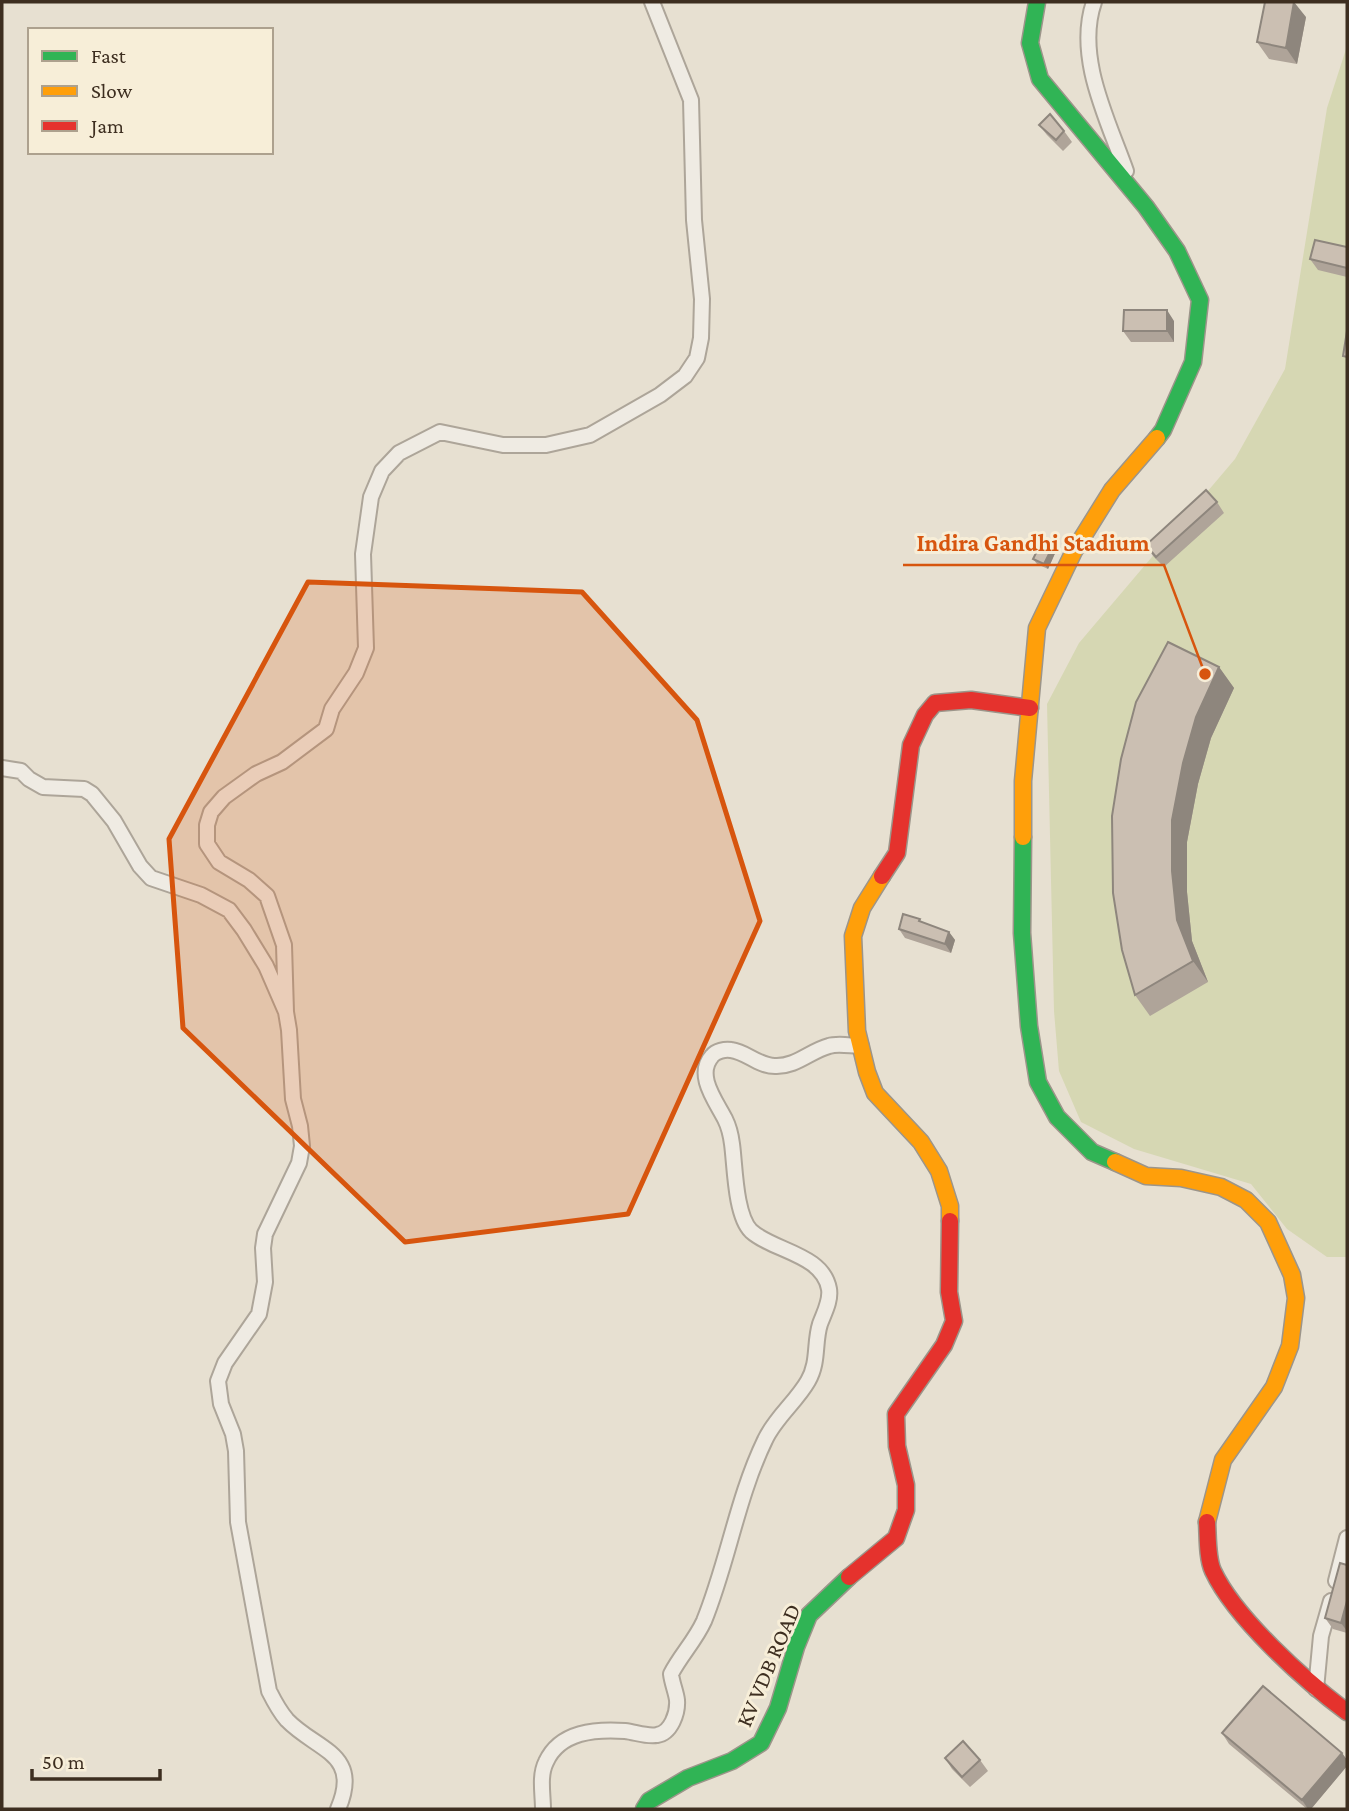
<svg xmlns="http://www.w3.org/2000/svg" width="1349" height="1811" viewBox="0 0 1349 1811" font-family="'Crimson Pro',serif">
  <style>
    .green { fill: #d6d7b3 }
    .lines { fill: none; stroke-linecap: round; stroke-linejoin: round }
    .street-casing { stroke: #ada599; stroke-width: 18 }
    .fast-casing { stroke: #9c958a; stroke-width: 19 }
    .slow-casing { stroke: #9c958a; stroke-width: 19 }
    .jam-casing { stroke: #9c958a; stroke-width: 19 }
    .street { stroke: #efebe3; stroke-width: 14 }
    .fast { stroke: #30b455; stroke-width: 16 }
    .slow { stroke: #ff9f0a; stroke-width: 16 }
    .jam { stroke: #e5322d; stroke-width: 16 }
    .wall { fill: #afa499 }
    .shaded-wall { fill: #8e867d }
    .building { fill: #cbbfb2; stroke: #8e867d; stroke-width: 2 }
    .marked { fill: #d7550e; fill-opacity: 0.2; stroke: #d7550e; stroke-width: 5; stroke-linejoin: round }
    .labels { text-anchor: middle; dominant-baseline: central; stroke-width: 6; stroke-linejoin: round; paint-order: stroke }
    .street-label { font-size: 23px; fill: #3d2e20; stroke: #f7eed8 }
    .leader { fill: none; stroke: #d7550e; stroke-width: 2.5 }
    .callout-dot { fill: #d7550e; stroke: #f7eed8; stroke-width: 2.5 }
    .callout-label { font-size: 24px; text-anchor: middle; font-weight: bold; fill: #d7550e; stroke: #f7eed8; stroke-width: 6; stroke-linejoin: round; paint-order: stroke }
  </style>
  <rect width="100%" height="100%" fill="#e7e0d1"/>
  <path class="green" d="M1347 46V1257H1327L1287 1229 1251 1184 1134 1149 1081 1122 1059 1071 1054 1011 1047 704 1079 643 1235 459 1285 369 1327 108Z"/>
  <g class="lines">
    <defs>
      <path id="street" d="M1094 2C1075 57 1108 120 1126 171
        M2 768 21 771 29 779 43 787 84 789 92 794 114 821 140 866 151 878 201 895 229 910 244 930 266 966 286 1012 289 1030 293 1099 300 1126 302 1146 299 1163 265 1234 263 1248 265 1282 259 1314 225 1363 218 1381 221 1404 233 1434 236 1451 238 1522 269 1691C274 1701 279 1711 287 1720 317 1751 362 1753 338 1809
        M286 1012 284 945 267 896 249 880 219 862 207 844V825L211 812 224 797 256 774 282 762 326 729 332 709 356 673 366 648 363 554 371 497 382 471 399 453 440 432 503 445H546L590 435 660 395 685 376 697 358 701 338 702 299 694 220 691 100 652 2
        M1336 1581 1347 1538
        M1316 1689 1321 1636 1331 1601
        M543 1809C543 1794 539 1776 546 1762 560 1731 596 1729 625 1731 635 1732 647 1737 657 1735 671 1733 678 1713 677 1700 676 1692 672 1683 671 1674 680 1656 695 1641 704 1621 728 1562 737 1498 765 1440 775 1418 796 1402 808 1381 819 1362 814 1343 820 1324 824 1313 831 1301 829 1289 823 1254 773 1251 751 1231 735 1215 735 1165 732 1144 731 1136 729 1127 725 1119 716 1101 695 1075 712 1056 716 1051 725 1049 731 1050 747 1052 758 1066 775 1066 796 1067 810 1051 829 1046 838 1043 851 1046 861 1046"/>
      <path id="fast" d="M1037 2 1030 43 1040 79 1146 207 1177 251 1200 300 1193 362 1163 430 1157 438
        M1023 837 1022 933 1029 1026 1038 1082 1057 1117 1092 1152 1115 1162
        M644 1809 649 1801 688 1778 732 1761 761 1743 778 1708 796 1647 809 1615 849 1577"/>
      <path id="slow" d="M1023 837V781L1037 628 1074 551 1112 490 1157 438
        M882 876 862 908 853 936 857 1031 867 1072 875 1093 921 1142 939 1171 950 1206V1221
        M1115 1162 1146 1176 1181 1178 1221 1187 1246 1200 1268 1222 1292 1275 1296 1298 1290 1346 1274 1387 1223 1460 1207 1522"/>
      <path id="jam" d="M882 876 897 853 911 745 925 715 935 703 971 700 1030 708
        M1207 1522C1208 1536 1207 1558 1213 1571 1235 1618 1305 1681 1347 1712
        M849 1577 896 1538 906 1510V1485L897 1446 896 1414 944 1345 954 1321 949 1292 950 1221"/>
    </defs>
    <use href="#street" class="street-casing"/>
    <use href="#fast" class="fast-casing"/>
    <use href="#slow" class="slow-casing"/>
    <use href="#jam" class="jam-casing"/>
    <use href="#street" class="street"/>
    <use href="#fast" class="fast"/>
    <use href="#slow" class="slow"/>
    <use href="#jam" class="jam"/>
  </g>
  <path class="wall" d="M1306 17 1297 64 1269 59 1257 42Z
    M1039 125 1064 131 1072 142 1063 151 1047 135Z
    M1347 247V277L1318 270 1310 259Z
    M1174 321V342H1131L1123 331Z
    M1217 502 1224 513 1164 567 1153 556 1146 545Z
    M1054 544 1057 549 1048 569 1037 564 1033 559Z
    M1219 667 1234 688 1211 738 1198 784 1187 842V892L1192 941 1208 982 1150 1016 1135 995Z
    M922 922 949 932 955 940 951 953 905 938 899 929Z
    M1347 1565V1633L1333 1629 1325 1618Z
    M1222 1733 1342 1753 1347 1760V1766L1311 1809H1307L1229 1744Z
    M945 1758 980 1760 988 1771 970 1787 952 1769Z"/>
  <path class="shaded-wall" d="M1294 2 1306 17 1297 64 1286 48Z
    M1167 310 1174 321V342L1167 331Z
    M1054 544 1057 549 1048 569 1044 564Z
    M1219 667 1234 688 1211 738 1198 784 1187 842V892L1192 941 1208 982 1193 961 1177 920 1172 871V820L1183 763 1196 717Z
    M949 932 955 940 951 953 945 944Z
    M1347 1601V1631L1341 1623Z
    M1342 1753 1347 1760V1766L1311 1809H1308L1302 1800Z"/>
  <path class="building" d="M1265 2H1294L1286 48 1257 42Z
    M1050 114 1064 131 1056 140 1039 125Z
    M1315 240 1347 247V268L1310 259Z
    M1124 310H1167V331H1123Z
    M1347 331V357L1343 356Z
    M1206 490 1217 502 1156 557 1146 545Z
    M1043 539 1054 544 1044 564 1033 559Z
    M1168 642 1219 667 1196 717 1183 763 1172 820V871L1177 920 1193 961 1135 995 1122 950 1113 893 1112 816 1121 759 1136 702Z
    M903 914 920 919 919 921 949 932 945 944 899 929Z
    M1340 1563 1347 1565V1601L1341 1623 1325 1618Z
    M1263 1686 1342 1753 1302 1800 1222 1733Z
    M963 1741 980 1760 962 1777 945 1758Z"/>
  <path class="marked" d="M308 582 582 592 697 720 760 921 628 1214 405 1242 183 1028 169 839Z"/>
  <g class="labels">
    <g class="street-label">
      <text transform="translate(768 1665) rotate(-67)">KV VDB ROAD</text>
    </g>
  </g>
  <path class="leader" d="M1205 674L1164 565H903"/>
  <circle class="callout-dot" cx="1205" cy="674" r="7"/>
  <g class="callout-label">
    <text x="1033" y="551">Indira Gandhi Stadium</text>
  </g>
  <rect width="1349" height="1811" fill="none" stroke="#3d2e20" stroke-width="7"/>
  <rect x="28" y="28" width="245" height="126" fill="#f7eed8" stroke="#ada18e" stroke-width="2"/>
  <rect x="42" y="51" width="35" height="10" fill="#30b455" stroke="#ada18e" stroke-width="2"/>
  <text x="91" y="63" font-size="21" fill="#3d2e20">Fast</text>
  <rect x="42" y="86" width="35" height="10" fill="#ff9f0a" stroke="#ada18e" stroke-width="2"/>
  <text x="91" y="98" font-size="21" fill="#3d2e20">Slow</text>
  <rect x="42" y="121" width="35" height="10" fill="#e5322d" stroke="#ada18e" stroke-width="2"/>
  <text x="91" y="133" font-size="21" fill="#3d2e20">Jam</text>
  <path d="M32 1769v10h128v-10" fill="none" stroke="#3d2e20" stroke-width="3.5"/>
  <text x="42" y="1769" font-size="21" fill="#3d2e20" stroke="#f7eed8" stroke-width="5" paint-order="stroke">50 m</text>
</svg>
